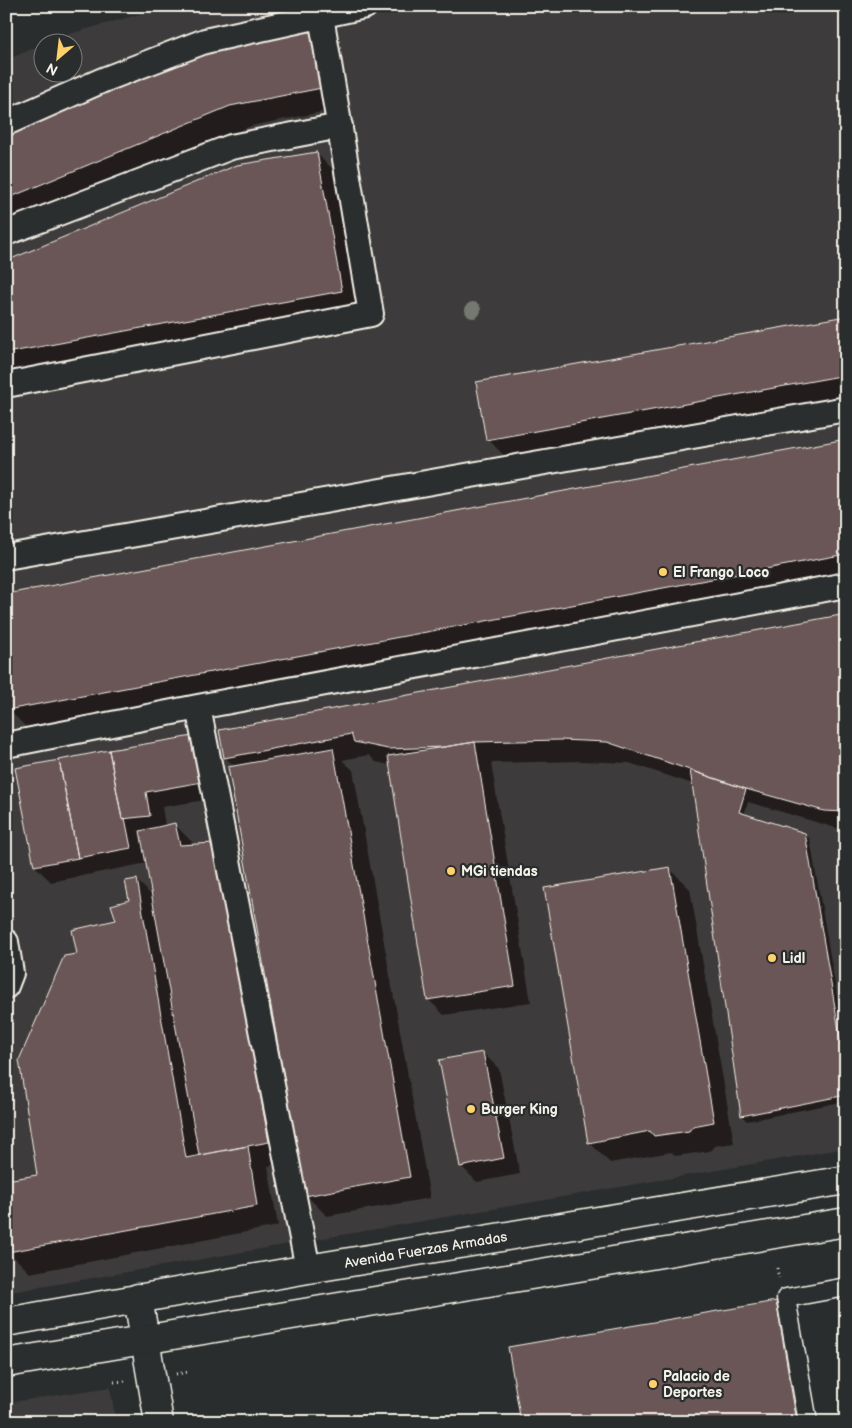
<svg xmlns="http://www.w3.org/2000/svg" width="852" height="1428" viewBox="0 0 852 1428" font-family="'Balsamiq Sans',sans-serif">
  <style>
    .built { fill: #3d3a3a }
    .shadow { fill: #0007 }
    .building { fill: #6a5756; stroke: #f4f1e8 }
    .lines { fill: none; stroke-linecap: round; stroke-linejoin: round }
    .pedestrian-casing { stroke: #f4f1e8; stroke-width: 21 }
    .minor-casing { stroke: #f4f1e8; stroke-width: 28 }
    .tertiary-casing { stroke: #f4f1e8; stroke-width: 31 }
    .secondary-casing { stroke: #f4f1e8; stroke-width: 31 }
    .path { stroke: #f4f1e8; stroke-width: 3; stroke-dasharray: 1 4; stroke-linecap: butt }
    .pedestrian { stroke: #2a2d2e; stroke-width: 18 }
    .minor { stroke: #2a2d2e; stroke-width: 24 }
    .tertiary { stroke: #2a2d2e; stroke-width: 28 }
    .secondary { stroke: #2a2d2e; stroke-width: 28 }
    .tree { fill: #747871 }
    .poi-dot { fill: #ffd166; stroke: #2a2d2e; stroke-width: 2 }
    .labels { text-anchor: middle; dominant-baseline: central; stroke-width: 4.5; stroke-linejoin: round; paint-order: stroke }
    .poi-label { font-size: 14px; font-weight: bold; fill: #f4f1e8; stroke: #2a2d2e; text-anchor: start }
    .street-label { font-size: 14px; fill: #f4f1e8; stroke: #2a2d2e }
  </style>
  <rect width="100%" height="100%" fill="#2a2d2e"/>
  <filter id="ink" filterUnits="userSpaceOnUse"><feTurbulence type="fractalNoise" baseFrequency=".02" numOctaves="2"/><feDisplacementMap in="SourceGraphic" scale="10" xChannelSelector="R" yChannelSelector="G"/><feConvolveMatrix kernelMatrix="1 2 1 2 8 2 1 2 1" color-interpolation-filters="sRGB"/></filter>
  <g filter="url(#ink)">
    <path class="built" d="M168 6H837L846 57V1148L6 1293V60L42 45V72H72V42H47L66 35Z
      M110 1387 116 1422H6V1403Z"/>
    <path class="shadow" d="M316 30 347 107 251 126 6 228V136Z
      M317 154 338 174 362 311 6 378V263Z
      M846 317V399L508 460 488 439Z
      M846 440V578L29 730 8 709 6 700V596Z
      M846 615V831L748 802 744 815 804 834 810 839 846 1048V1101L747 1121 742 1116 693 784 629 763 582 761 491 763 531 1002 444 1015 428 999 390 765 376 762 369 755 342 760 353 770 430 1198 327 1216 306 1195 235 767 225 757Z
      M193 737 217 798 162 807 165 826 174 824 195 845H214L289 1162 268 1166 278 1226 30 1273 9 1252 6 1240V1181L39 1176 117 920 130 901 137 880 153 897 147 863 51 882 35 866Z
      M670 869 690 889 734 1143 714 1146 710 1151 676 1156 671 1152 610 1163 589 1142Z
      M483 1053 499 1069 520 1174 477 1182 461 1166Z
      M776 1302 797 1323 813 1422H523Z"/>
    <path class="building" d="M316 28 327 87 230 106 6 199V135L215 48Z
      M317 152 342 291 6 353V261L237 165Z
      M846 316V375L486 440 476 382Z
      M846 439V554L7 710 6 594Z
      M846 614V812L824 811 746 789 607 742 560 740 475 742 444 747 388 749 354 742 351 734 224 758 219 730Z
      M193 736 202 782 146 792 150 816 122 819 109 750Z
      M475 742 515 986 427 1000 388 756Z
      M333 748 410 1177 305 1196 228 767Z
      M109 750 122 819 125 818 131 848 78 858 59 760Z
      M59 760 78 858 34 866 15 768Z
      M690 770 746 789 739 812 805 833 846 1071V1095L741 1116Z
      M175 823 180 845 214 843 269 1142 199 1155 140 831Z
      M670 867 714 1122 693 1126 689 1131 654 1136 650 1131 588 1143 544 888Z
      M137 879 186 1158 248 1146 257 1206 8 1252 6 1180 37 1175 19 1060 64 956 77 954 72 930 116 920 111 905 129 900 125 881Z
      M483 1052 504 1158 460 1167 439 1060Z
      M776 1301 797 1422H521L508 1347Z"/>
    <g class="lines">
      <defs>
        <path id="pedestrian" d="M808 1422 786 1298 846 1287"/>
        <path id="minor" d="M6 123 103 80 205 41 365 6
          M6 233 231 147 340 126
          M6 385 371 314 321 16
          M6 557 846 409
          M198 707 308 1269
          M6 745 198 707 846 585
          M6 942 11 973 6 986"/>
        <path id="tertiary" d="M138 1298 159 1422"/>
        <g id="secondary">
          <path id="s1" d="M6 1322 308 1269 846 1180"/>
          <path d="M6 1363 846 1222"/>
        </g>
      </defs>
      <use href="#pedestrian" class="pedestrian-casing"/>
      <use href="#minor" class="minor-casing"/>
      <use href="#tertiary" class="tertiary-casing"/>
      <use href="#secondary" class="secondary-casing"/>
      <path class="path" d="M777 1268 779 1278
        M176 1374 188 1372
        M114 1382 126 1381"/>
      <use href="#pedestrian" class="pedestrian"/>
      <use href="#minor" class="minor"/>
      <use href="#tertiary" class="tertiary"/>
      <use href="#secondary" class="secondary"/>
    </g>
    <circle class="tree" cx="473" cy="310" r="8"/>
  </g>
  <g class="poi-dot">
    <circle cx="663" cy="572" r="5"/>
    <circle cx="451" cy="871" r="5"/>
    <circle cx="772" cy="958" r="5"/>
    <circle cx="471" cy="1109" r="5"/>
    <circle cx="653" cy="1384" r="5"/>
  </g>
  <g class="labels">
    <g class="poi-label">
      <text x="673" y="572">El Frango Loco</text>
      <text x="461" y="871">MGi tiendas</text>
      <text x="782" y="958">Lidl</text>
      <text x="481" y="1109">Burger King</text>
      <text x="663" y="1376">Palacio de<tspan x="663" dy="16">Deportes</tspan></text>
    </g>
    <g class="street-label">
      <text stroke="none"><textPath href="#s1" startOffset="426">Avenida Fuerzas Armadas</textPath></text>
    </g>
  </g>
  <rect width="852" height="1428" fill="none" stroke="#2a2d2e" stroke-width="25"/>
  <rect x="12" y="12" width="827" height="1403" fill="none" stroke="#f4f1e8" stroke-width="2" filter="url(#ink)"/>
  <g transform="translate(58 58) rotate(208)"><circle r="24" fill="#2a2d2e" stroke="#7b7b78"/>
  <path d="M0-4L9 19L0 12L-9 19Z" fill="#ffd166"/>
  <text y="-8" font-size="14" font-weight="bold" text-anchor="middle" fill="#f4f1e8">N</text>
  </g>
</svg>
